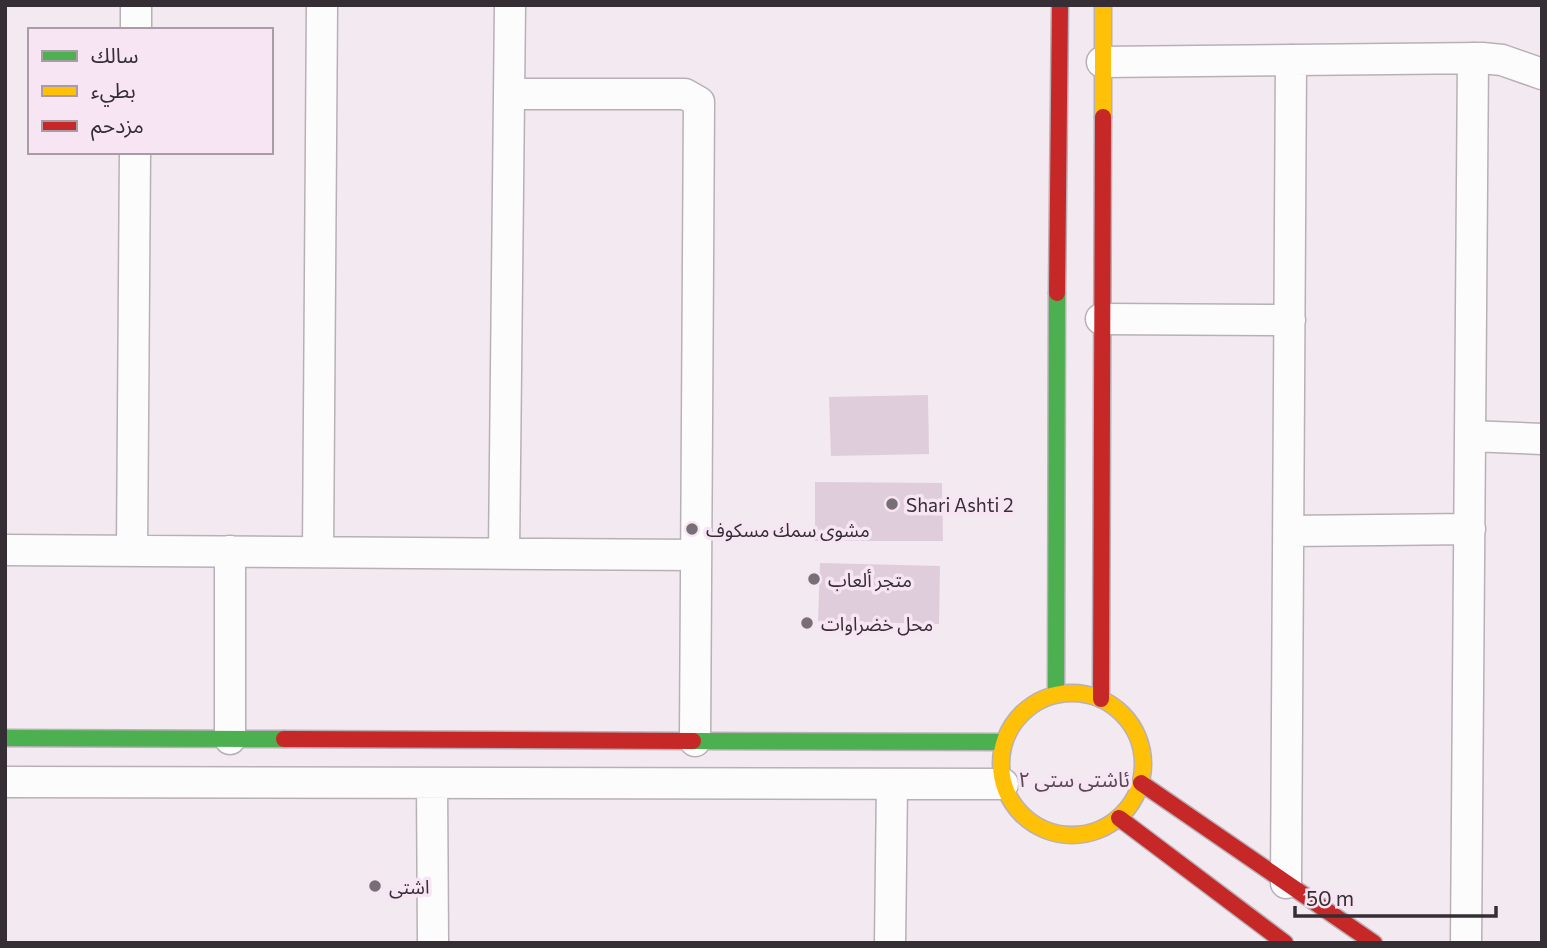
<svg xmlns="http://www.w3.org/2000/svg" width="1547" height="948" viewBox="0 0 1547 948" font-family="Commissioner,'Noto Sans Arabic',sans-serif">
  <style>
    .building { fill: #dfcddc }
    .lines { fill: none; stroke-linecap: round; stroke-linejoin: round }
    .street-casing { stroke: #b8b0b7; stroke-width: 33 }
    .fast-casing { stroke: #b8b0b7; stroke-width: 19 }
    .slow-casing { stroke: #b8b0b7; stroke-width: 19 }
    .jam-casing { stroke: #b8b0b7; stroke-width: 19 }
    .street { stroke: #fdfcfd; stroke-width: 30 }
    .fast { stroke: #4caf50; stroke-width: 16 }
    .slow { stroke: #ffc107; stroke-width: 16 }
    .jam { stroke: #c62828; stroke-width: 16 }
    .poi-dot { fill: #786f76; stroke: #f7e5f4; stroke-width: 2.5 }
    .labels { text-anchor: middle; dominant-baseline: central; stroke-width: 7; stroke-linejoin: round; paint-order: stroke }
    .poi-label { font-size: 19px; fill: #352e34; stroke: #f7e5f4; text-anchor: start }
    .neighbourhood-label { font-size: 21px; fill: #594a56; stroke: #f7e5f4 }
  </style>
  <rect width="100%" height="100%" fill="#f3e9f1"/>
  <path class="building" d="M928 395 929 454 831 456 829 397Z
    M815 482 942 483 943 541H815Z
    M820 563 940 566 939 624 818 621Z"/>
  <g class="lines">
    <defs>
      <path id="street" d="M136 30V5
        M1102 62 1482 58 1502 60 1542 74
        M509 94H685L699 102 695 741
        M1101 319 1290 320
        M1470 436 1542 439
        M1289 531 1470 529
        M5 550 696 555
        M132 551 135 152
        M230 551V739
        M318 552 322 5
        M504 553 510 5
        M5 782 1003 784
        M432 783 433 943
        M1286 883 1291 60
        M890 943 892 784
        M1466 943 1473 58"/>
      <path id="fast" d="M1056 694 1057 293
        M5 738 284 739
        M693 741 1003 742"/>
      <path id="slow" d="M1103 117V5
        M1001 764a71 71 0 1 1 142 0a71 71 0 1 1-142 0Z"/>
      <path id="jam" d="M1057 293 1060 5
        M1101 699 1103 117
        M284 739 693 741
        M1141 783 1374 943
        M1119 818 1285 943"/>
    </defs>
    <use href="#street" class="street-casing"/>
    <use href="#fast" class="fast-casing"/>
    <use href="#slow" class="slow-casing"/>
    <use href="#jam" class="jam-casing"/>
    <use href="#street" class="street"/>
    <use href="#fast" class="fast"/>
    <use href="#slow" class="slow"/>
    <use href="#jam" class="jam"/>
  </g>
  <g class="poi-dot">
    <circle cx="892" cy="504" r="7"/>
    <circle cx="692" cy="529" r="7"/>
    <circle cx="814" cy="579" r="7"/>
    <circle cx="807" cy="623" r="7"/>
    <circle cx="375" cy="886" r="7"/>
  </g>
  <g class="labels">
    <g class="poi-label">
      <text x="906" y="504">Shari Ashti 2</text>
      <text x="706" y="529">مشوى سمك مسكوف</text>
      <text x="828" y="579">متجر ألعاب</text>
      <text x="821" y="623">محل خضراوات</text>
      <text x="389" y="886">اشتی</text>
    </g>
    <g class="neighbourhood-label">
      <text x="1074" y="778">ئاشتی ستی ٢</text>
    </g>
  </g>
  <rect width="1547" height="948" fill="none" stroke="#352e34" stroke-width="14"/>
  <rect x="28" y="28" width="245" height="126" fill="#f7e5f4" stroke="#a99ca7" stroke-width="2"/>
  <rect x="42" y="51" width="35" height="10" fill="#4caf50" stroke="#a99ca7" stroke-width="2"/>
  <text x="91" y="63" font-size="21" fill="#352e34">سالك</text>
  <rect x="42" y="86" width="35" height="10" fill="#ffc107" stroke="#a99ca7" stroke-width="2"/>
  <text x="91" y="98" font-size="21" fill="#352e34">بطيء</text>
  <rect x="42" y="121" width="35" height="10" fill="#c62828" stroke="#a99ca7" stroke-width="2"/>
  <text x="91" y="133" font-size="21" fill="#352e34">مزدحم</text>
  <path d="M1295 906v10h201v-10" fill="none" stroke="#352e34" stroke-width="3.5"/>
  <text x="1306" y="906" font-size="21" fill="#352e34" stroke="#f7e5f4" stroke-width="5" paint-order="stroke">50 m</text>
</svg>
